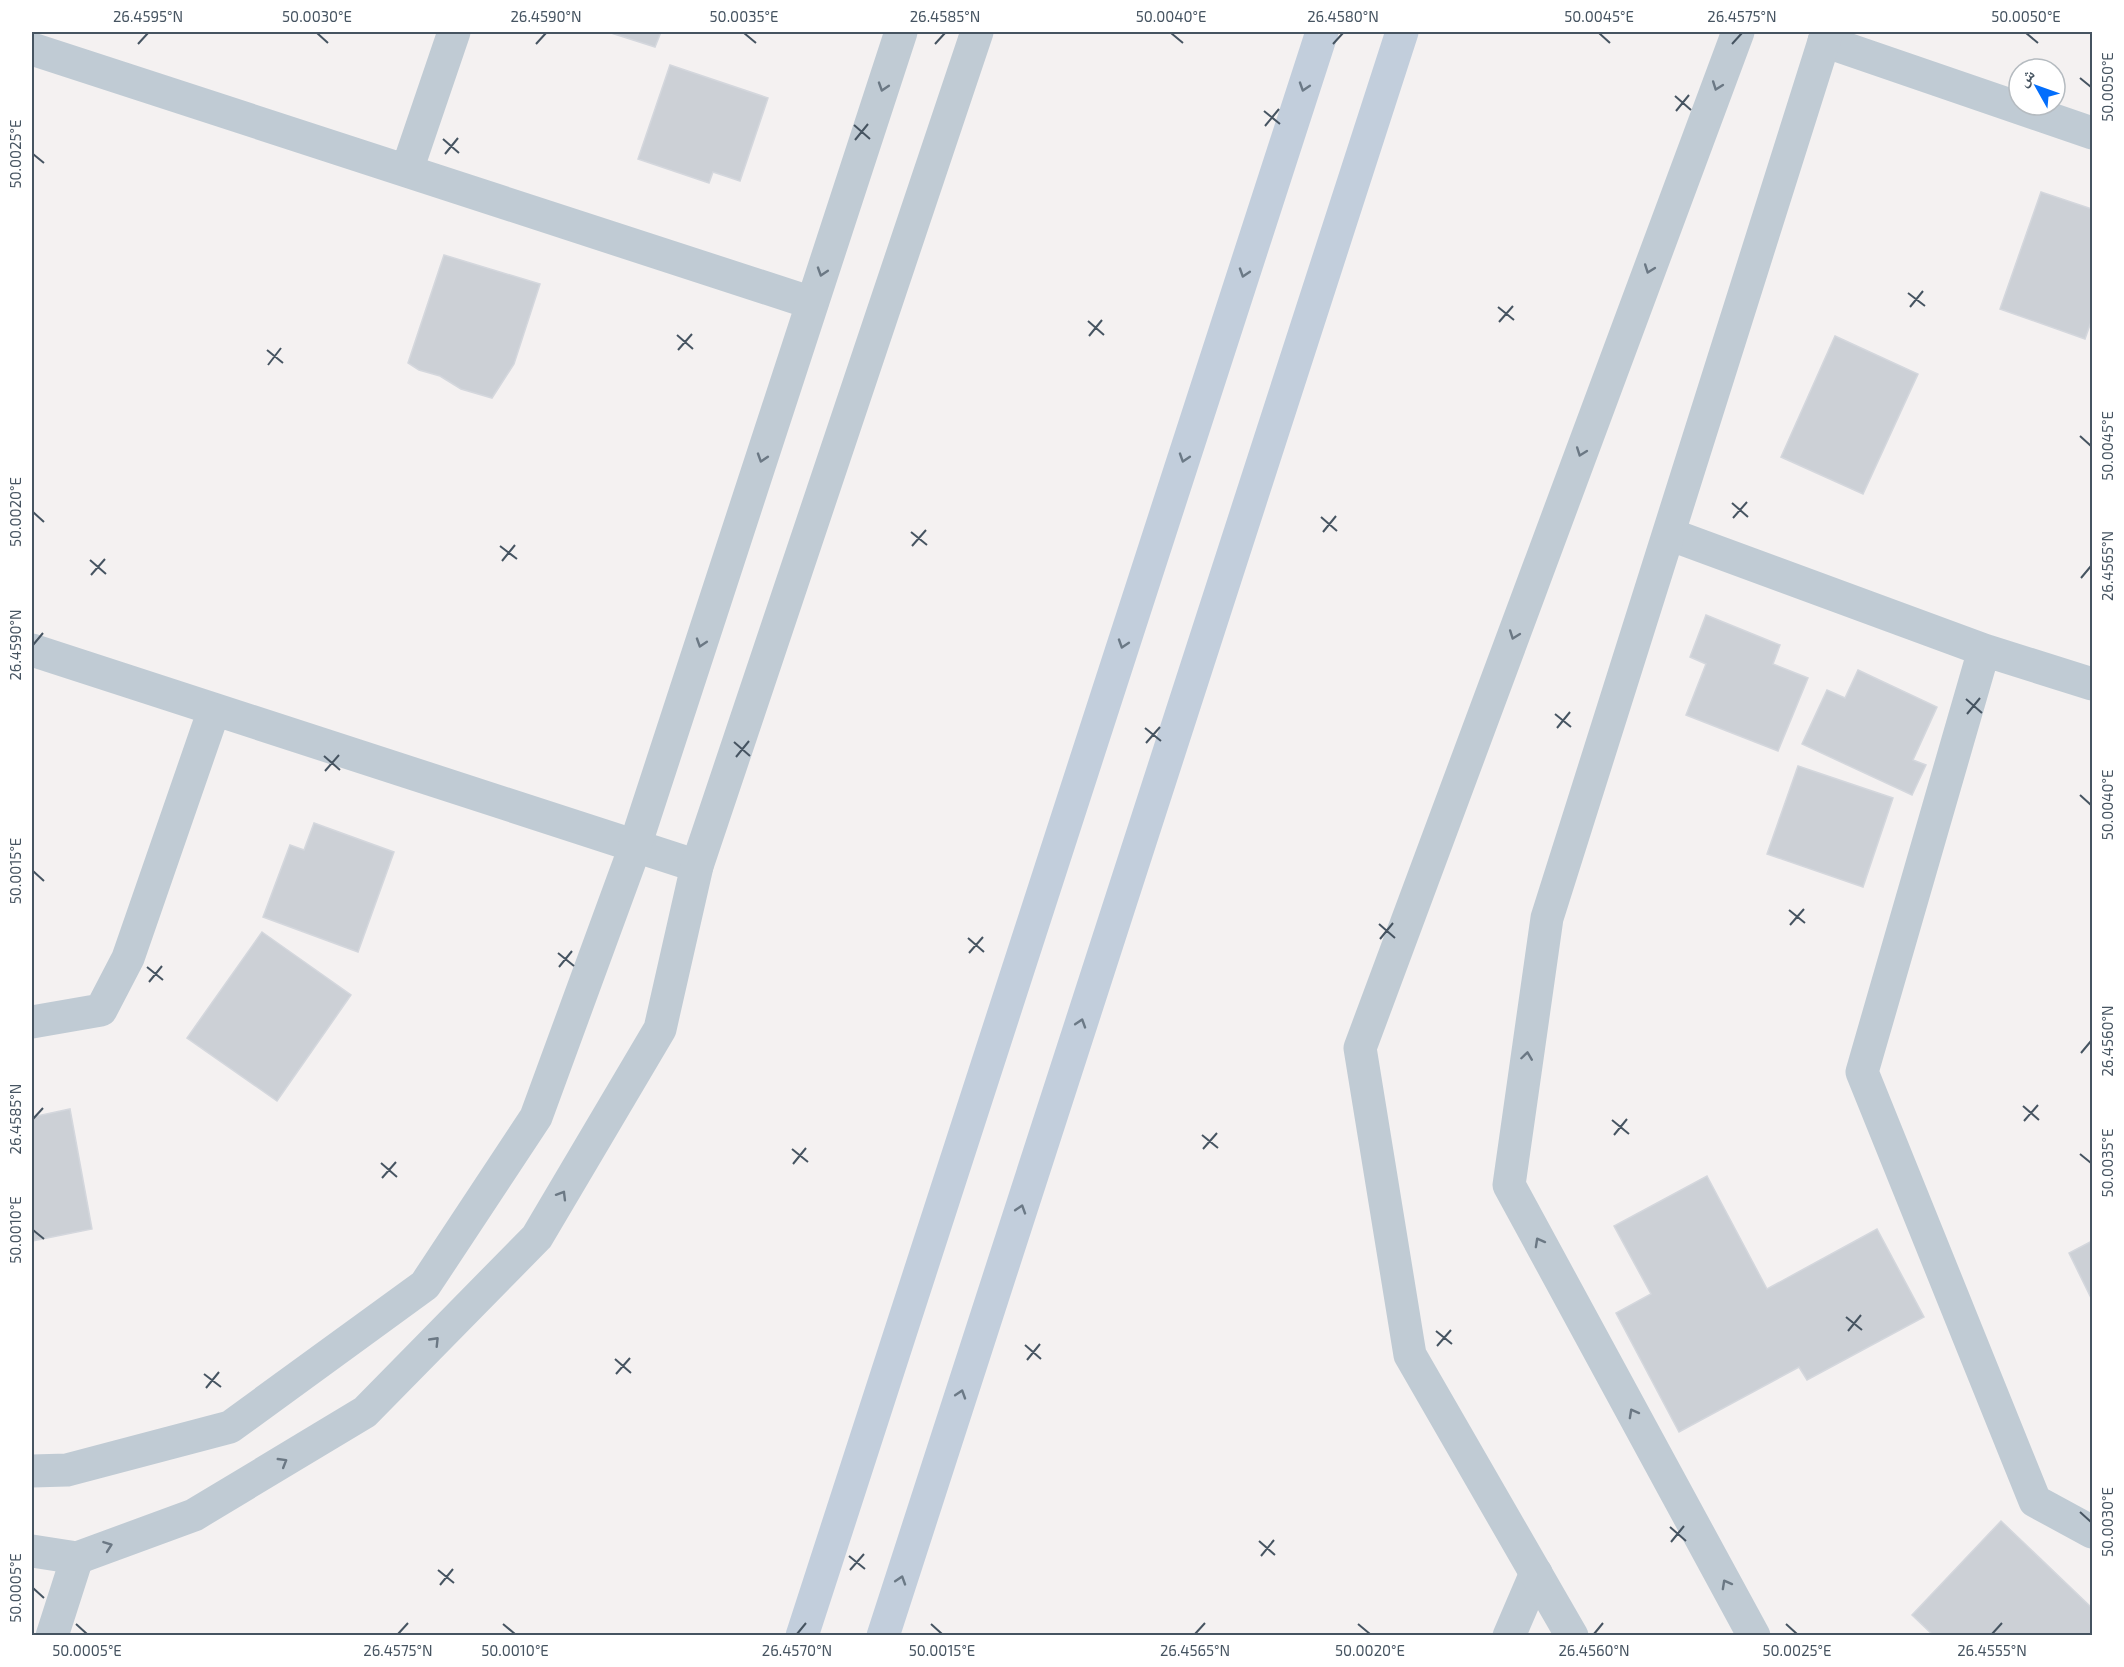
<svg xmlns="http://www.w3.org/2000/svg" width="2124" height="1667" viewBox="0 0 2124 1667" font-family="'Exo 2','Noto Naskh Arabic',sans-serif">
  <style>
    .building { fill: #ccd0d6; stroke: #d4d7dd; stroke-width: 1.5 }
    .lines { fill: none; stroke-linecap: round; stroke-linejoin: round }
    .minor { stroke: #c0cbd4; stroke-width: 33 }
    .tertiary { stroke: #c0cbd4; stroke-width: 33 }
    .secondary { stroke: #c2cedc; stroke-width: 33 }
    .oneway { stroke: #6b7884 }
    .oneway2 { stroke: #6b7986 }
    .ticks { fill: none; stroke: #465461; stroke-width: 2 }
    .neatline { fill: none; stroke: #465461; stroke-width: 2 }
    .ticks-label { font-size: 15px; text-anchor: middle; fill: #465461 }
  </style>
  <rect width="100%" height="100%" fill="#f4f1f1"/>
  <path class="building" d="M608 32H661L655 47Z
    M670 65 768 98 740 181 713 172 709 183 638 159Z
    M2041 192 2092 209V319L2085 339 2000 309Z
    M444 255 540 284 514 364 492 398 461 389 440 376 419 370 408 363Z
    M1835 336 1918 374 1863 494 1781 457Z
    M1706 615 1780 645 1773 664 1808 678 1778 751 1686 715 1706 664 1690 657Z
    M1858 670 1937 707 1913 760 1926 765 1912 795 1802 744 1827 690 1845 698Z
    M1798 766 1893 798 1863 887 1767 854Z
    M314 823 394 852 358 952 263 917 290 845 304 850Z
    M262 932 351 995 277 1101 187 1038Z
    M70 1109 92 1229 32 1241V1117Z
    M1707 1176 1767 1289 1877 1229 1924 1317 1807 1380 1799 1367 1679 1432 1616 1313 1651 1294 1614 1226Z
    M2092 1241V1300L2069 1253Z
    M2001 1521 2092 1608V1636H1934L1912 1615Z"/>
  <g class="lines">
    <path class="minor" d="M1824 41 2092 133
      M32 49 812 303
      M407 170 454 32
      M1669 534 1984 650 2092 684
      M32 650 697 866
      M1984 650 1862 1072 2035 1501 2092 1532
      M32 1022 101 1010 128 958 214 710
      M52 1636 77 1558
      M1509 1636 1536 1573"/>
    <path class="tertiary" d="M32 1471 67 1470 230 1427 425 1285 536 1117 631 858 901 32
      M32 1551 77 1558 194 1515 365 1412 537 1237 660 1029 697 866 977 32
      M1572 1636 1410 1355 1360 1048 1738 32
      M1754 1636 1509 1185 1547 918 1827 32"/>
    <path class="secondary" d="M802 1636 1322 32
      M883 1636 1402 32"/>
  </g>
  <defs><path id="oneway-chevron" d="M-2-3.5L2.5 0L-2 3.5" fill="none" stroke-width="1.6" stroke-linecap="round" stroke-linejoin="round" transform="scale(1.5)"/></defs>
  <g class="oneway">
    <use href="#oneway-chevron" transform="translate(1717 86) rotate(110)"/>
    <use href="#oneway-chevron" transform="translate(883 87) rotate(108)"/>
    <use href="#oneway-chevron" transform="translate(1649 269) rotate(110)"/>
    <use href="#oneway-chevron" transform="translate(822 272) rotate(108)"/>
    <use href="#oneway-chevron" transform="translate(1581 452) rotate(110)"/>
    <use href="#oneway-chevron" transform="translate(762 458) rotate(108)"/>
    <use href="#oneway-chevron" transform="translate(1514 635) rotate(110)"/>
    <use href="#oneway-chevron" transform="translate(701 643) rotate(108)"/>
    <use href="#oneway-chevron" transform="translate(1527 1056) rotate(-82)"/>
    <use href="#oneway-chevron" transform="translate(562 1195) rotate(-59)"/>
    <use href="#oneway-chevron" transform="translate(1539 1242) rotate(-119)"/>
    <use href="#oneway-chevron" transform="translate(435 1341) rotate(-46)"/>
    <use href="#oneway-chevron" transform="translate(1633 1413) rotate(-119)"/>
    <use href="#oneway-chevron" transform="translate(283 1462) rotate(-31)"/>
    <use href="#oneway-chevron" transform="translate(108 1546) rotate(-20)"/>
    <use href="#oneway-chevron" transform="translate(1726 1584) rotate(-119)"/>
  </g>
  <g class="oneway2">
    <use href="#oneway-chevron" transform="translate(1304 87) rotate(108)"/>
    <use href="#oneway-chevron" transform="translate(1244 273) rotate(108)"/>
    <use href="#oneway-chevron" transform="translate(1184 458) rotate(108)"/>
    <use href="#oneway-chevron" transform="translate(1123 644) rotate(108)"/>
    <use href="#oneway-chevron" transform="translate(1081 1023) rotate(-72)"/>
    <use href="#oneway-chevron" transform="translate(1021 1209) rotate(-72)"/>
    <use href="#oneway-chevron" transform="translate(961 1394) rotate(-72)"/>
    <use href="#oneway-chevron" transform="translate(901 1580) rotate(-72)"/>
  </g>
  <path class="ticks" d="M317 33 328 43M744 33 756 43M1171 33 1183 43M1599 33 1610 43M2026 33 2038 43M138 44 148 33M536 44 546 33M935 44 945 33M1333 44 1343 33M1732 44 1742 33M2080 78 2091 87M1675 96 1691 110M1264 111 1280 124M1676 111 1689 95M854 125 870 139M1265 126 1279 109M443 139 459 153M855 140 868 124M33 154 44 163M445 154 458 138M1908 293 1925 306M1498 307 1514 320M1910 307 1923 291M1088 321 1104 335M1499 322 1513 306M677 335 693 349M1089 336 1102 320M267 350 283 363M678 350 692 334M268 365 281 348M2080 436 2091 446M1732 503 1748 517M33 512 44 522M1321 517 1337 531M1733 518 1747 502M911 532 927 545M1323 532 1336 516M500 546 517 559M912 546 926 530M90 560 106 574M502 561 515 545M91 575 105 559M2081 578 2091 566M33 645 43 633M1966 699 1982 713M1555 714 1571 727M1967 714 1980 698M1145 728 1161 741M1557 728 1570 712M734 742 750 756M1146 743 1160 727M324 756 340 770M736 757 749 741M325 771 339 755M2080 795 2091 805M33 871 44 881M1789 910 1805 923M1379 924 1395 938M1790 925 1804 909M968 938 984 952M1380 939 1393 923M558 953 574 966M969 953 983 937M147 967 163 980M559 967 572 951M149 982 162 966M2081 1053 2091 1041M2023 1106 2039 1120M33 1119 43 1108M1612 1120 1629 1134M2024 1121 2038 1105M1202 1135 1218 1148M1614 1135 1627 1119M792 1149 808 1162M1203 1149 1217 1133M2080 1154 2091 1163M381 1163 397 1177M793 1164 806 1148M382 1178 396 1162M33 1230 44 1239M1846 1317 1862 1330M1436 1331 1452 1344M1848 1331 1861 1315M1025 1345 1041 1359M1437 1346 1451 1330M615 1359 631 1373M1027 1360 1040 1344M204 1374 221 1387M616 1374 630 1358M206 1388 219 1372M2080 1512 2091 1522M1670 1527 1686 1541M1259 1541 1275 1555M1671 1542 1684 1526M849 1556 865 1569M1261 1556 1274 1540M438 1570 454 1583M850 1570 864 1554M440 1585 453 1569M33 1588 44 1598M76 1624 87 1634M503 1624 515 1634M931 1624 942 1634M1358 1624 1370 1634M1786 1624 1797 1634M398 1634 408 1623M797 1634 806 1623M1195 1634 1205 1623M1594 1634 1603 1623M1992 1634 2002 1623"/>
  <rect width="2124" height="1667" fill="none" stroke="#ffffff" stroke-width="66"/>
  <g transform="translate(2037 87) rotate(310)"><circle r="28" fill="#ffffff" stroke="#b5bbc0" stroke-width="1.5"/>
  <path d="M0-4.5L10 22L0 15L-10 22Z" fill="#036efc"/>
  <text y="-9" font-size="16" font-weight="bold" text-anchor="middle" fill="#465461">ش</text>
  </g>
  <rect x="33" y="33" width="2058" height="1601" class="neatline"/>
  <g class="ticks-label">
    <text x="148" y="22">26.4595°N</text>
    <text x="317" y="22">50.0030°E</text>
    <text x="546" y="22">26.4590°N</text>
    <text x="744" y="22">50.0035°E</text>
    <text x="945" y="22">26.4585°N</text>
    <text x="1171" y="22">50.0040°E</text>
    <text x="1343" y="22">26.4580°N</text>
    <text x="1599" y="22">50.0045°E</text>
    <text x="1742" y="22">26.4575°N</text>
    <text x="2026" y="22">50.0050°E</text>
    <text transform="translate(2108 87) rotate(-90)" y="5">50.0050°E</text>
    <text transform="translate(16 154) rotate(-90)" y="5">50.0025°E</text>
    <text transform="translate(2108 446) rotate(-90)" y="5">50.0045°E</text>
    <text transform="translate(16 512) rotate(-90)" y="5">50.0020°E</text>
    <text transform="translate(2108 566) rotate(-90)" y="5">26.4565°N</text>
    <text transform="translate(16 645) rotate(-90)" y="5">26.4590°N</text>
    <text transform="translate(2108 805) rotate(-90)" y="5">50.0040°E</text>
    <text transform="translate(16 871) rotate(-90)" y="5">50.0015°E</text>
    <text transform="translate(2108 1041) rotate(-90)" y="5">26.4560°N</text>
    <text transform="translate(16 1119) rotate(-90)" y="5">26.4585°N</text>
    <text transform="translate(2108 1163) rotate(-90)" y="5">50.0035°E</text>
    <text transform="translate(16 1230) rotate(-90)" y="5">50.0010°E</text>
    <text transform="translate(2108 1522) rotate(-90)" y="5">50.0030°E</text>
    <text transform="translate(16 1588) rotate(-90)" y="5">50.0005°E</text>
    <text x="87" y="1656">50.0005°E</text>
    <text x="398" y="1656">26.4575°N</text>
    <text x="515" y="1656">50.0010°E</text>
    <text x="797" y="1656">26.4570°N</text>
    <text x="942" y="1656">50.0015°E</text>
    <text x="1195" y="1656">26.4565°N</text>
    <text x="1370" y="1656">50.0020°E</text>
    <text x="1594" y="1656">26.4560°N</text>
    <text x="1797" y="1656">50.0025°E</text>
    <text x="1992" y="1656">26.4555°N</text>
  </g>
</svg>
